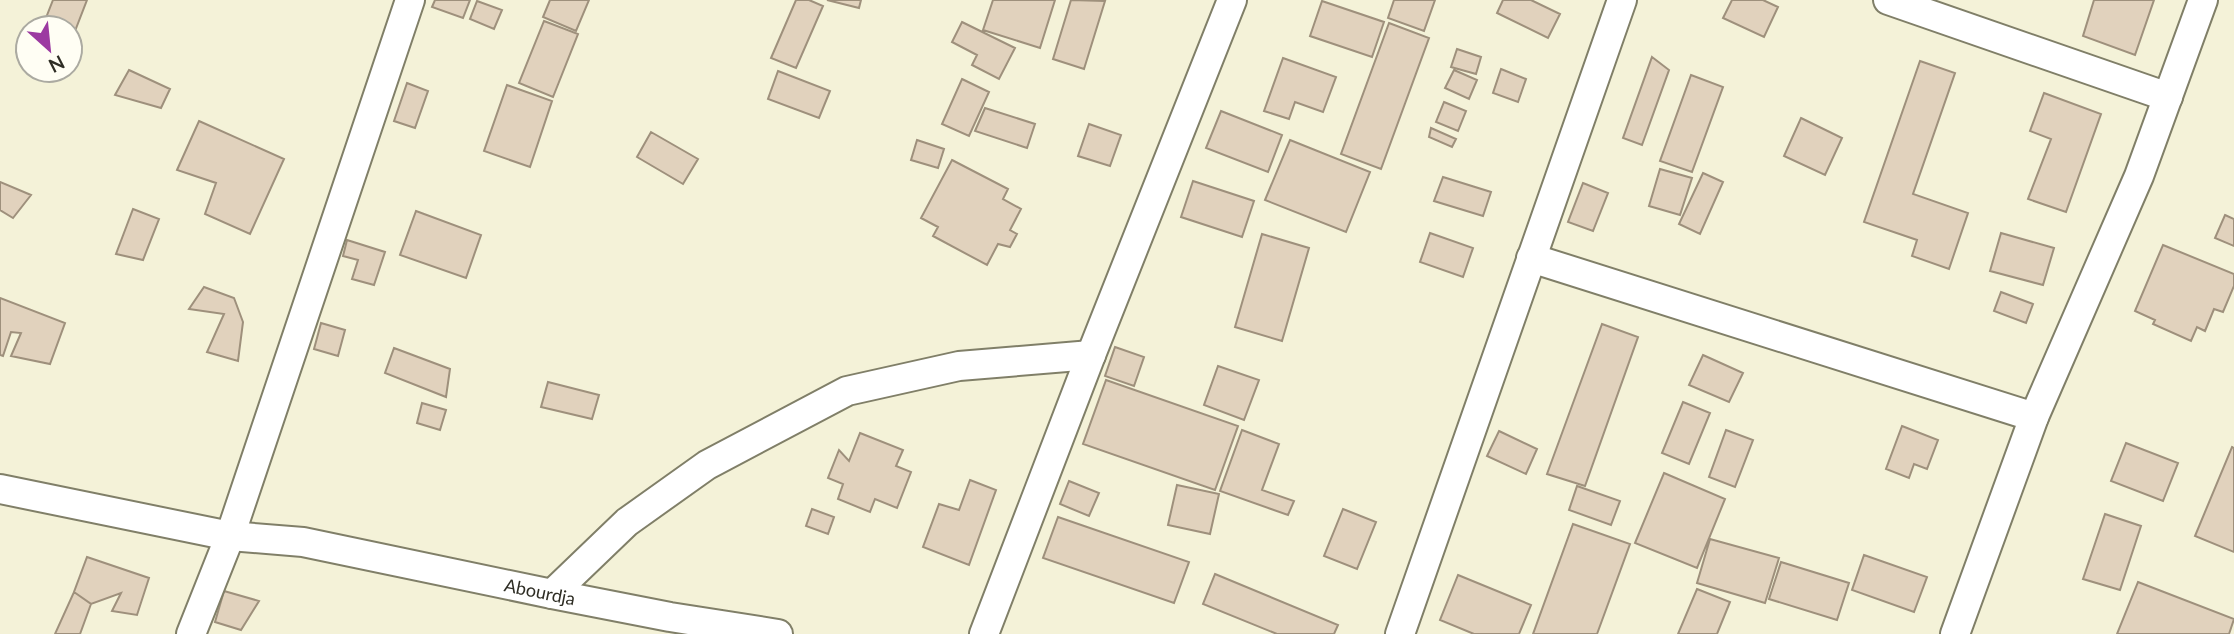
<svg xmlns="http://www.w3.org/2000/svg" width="2234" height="634" viewBox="0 0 2234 634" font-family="Lato,sans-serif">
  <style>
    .building { fill: #e1d2bd; stroke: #9e907c; stroke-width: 2 }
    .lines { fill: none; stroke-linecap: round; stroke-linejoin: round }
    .street-casing { stroke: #807f68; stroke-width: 32 }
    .street { stroke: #fff; stroke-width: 28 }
    .labels { text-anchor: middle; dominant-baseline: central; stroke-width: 5; stroke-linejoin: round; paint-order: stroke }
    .street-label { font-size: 18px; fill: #2e2d24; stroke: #fffef4 }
  </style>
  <rect width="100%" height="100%" fill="#f4f2d8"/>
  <path class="building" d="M53 0H87L70 44V28H42Z
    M435 0H470L463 18 432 7Z
    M550 0H589L576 31 543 17Z
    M796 0H809L823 6 796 68 771 58Z
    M827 0H861L859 8Z
    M993 0H1055L1040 48 983 30Z
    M1071 0 1105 1 1084 69 1053 59Z
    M1394 0H1435L1424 31 1388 18Z
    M1503 0H1531L1560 14 1548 38 1497 13Z
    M1732 0H1763L1778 7 1764 37 1723 18Z
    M2094 0H2154L2135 55 2083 36Z
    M477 1 502 10 494 29 470 19Z
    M1322 1 1384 22 1372 57 1310 36Z
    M544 21 578 34 553 97 519 83Z
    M962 22 1015 48 999 79 972 65 977 55 952 42Z
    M1389 23 1429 38 1381 169 1341 154Z
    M1457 49 1481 57 1476 74 1451 67Z
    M1652 57 1669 70 1642 145 1623 138Z
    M1283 58 1336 77 1323 112 1295 102 1289 119 1264 111Z
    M1920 61 1955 73 1913 194 1968 213 1949 269 1912 256 1917 240 1864 222Z
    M1501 69 1526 79 1518 102 1493 93Z
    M129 70 170 89 161 108 115 95Z
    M1454 70 1477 80 1469 99 1445 88Z
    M778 71 830 91 819 118 768 99Z
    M1691 75 1723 87 1692 172 1660 161Z
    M962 79 989 92 969 136 942 124Z
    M407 83 428 91 415 128 394 121Z
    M507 85 552 101 530 167 484 151Z
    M2044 93 2101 114 2066 212 2028 199 2051 139 2030 131Z
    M1444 102 1466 111 1458 131 1436 122Z
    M985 108 1035 124 1027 148 975 131Z
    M1221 111 1282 135 1268 172 1206 148Z
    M1801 118 1842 138 1825 175 1784 156Z
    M199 121 284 159 250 234 205 214 216 183 177 170Z
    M1089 124 1121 135 1110 166 1078 156Z
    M1431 128 1456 139 1452 147 1429 137Z
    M651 132 698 159 683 184 637 157Z
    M917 140 944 149 938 168 911 160Z
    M1290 140 1370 172 1346 232 1265 200Z
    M952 160 1008 189 1003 199 1021 209 1010 230 1017 234 1010 247 998 244 987 265 933 236 938 227 921 218Z
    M1660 169 1692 178 1680 215 1649 206Z
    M1703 173 1723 182 1700 234 1679 224Z
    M1443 177 1491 192 1483 216 1434 201Z
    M1193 181 1254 201 1242 237 1181 217Z
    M0 182 31 195 13 218 0 210Z
    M1583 183 1608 193 1593 231 1568 222Z
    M133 209 159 219 143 260 116 254Z
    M416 211 481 235 466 278 400 255Z
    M2225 215 2234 219V246L2215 238Z
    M1430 233 1473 248 1463 277 1420 262Z
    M2001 233 2054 248 2043 285 1990 271Z
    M1262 234 1309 248 1282 341 1235 327Z
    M347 240 385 252 374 285 352 279 358 260 343 256Z
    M2163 245 2234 274V286L2223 312 2214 309 2205 331 2197 327 2191 341 2153 324 2155 320 2135 311Z
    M204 287 234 298 243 322 238 361 207 352 224 314 189 309Z
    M2001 292 2033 304 2026 323 1994 311Z
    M0 298 65 323 50 364 11 356 21 333 11 332 3 356 0 355Z
    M321 323 345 330 338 356 314 349Z
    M1602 324 1638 337 1585 486 1547 474Z
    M1115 347 1144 357 1134 386 1105 376Z
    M394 348 450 369 446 397 385 373Z
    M1703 355 1743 373 1729 402 1689 385Z
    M1218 366 1259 380 1244 420 1204 405Z
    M1106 380 1238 426 1215 490 1083 444Z
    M548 382 599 395 592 419 541 407Z
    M1683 402 1710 413 1689 464 1662 453Z
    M422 403 446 410 440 430 417 423Z
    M1902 426 1938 440 1927 469 1914 464 1909 478 1886 469Z
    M1242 430 1279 444 1262 490 1294 501 1288 515 1220 491Z
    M1726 430 1753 440 1735 487 1709 477Z
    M1499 431 1537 449 1526 474 1487 456Z
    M860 433 903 450 896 466 911 472 897 508 875 499 870 512 838 499 843 484 828 478 839 450 849 461Z
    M2126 443 2178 463 2163 501 2111 481Z
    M2232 447 2234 448V552L2195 536Z
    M1664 473 1725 499 1697 568 1635 543Z
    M970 480 996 490 969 565 923 547 939 504 959 510Z
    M1069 481 1099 493 1089 516 1060 504Z
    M1177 485 1219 494 1210 534 1168 525Z
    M1577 486 1620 501 1611 525 1569 510Z
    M812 509 834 517 828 534 806 526Z
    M1343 509 1376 522 1357 569 1324 556Z
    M2105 514 2141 526 2120 590 2083 579Z
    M1058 517 1189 562 1174 603 1043 558Z
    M1573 524 1630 544 1597 634H1533Z
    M1710 539 1779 558 1765 603 1697 583Z
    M1864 555 1927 577 1914 612 1852 590Z
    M87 557 149 578 137 615 112 611 121 593 91 604 74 592Z
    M1781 562 1849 583 1837 620 1769 599Z
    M1215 574 1338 625 1334 634H1277L1203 604Z
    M1458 575 1531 605 1519 634H1474L1440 620Z
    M2138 582 2234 619 2229 634H2117Z
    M1697 589 1730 602 1717 634H1678Z
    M224 591 259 601 241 630 215 622Z
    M74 592 91 604 80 634H55Z"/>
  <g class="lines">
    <defs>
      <g id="street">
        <path d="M1888 0 2168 97"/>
        <path d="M1531 258 2034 417"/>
        <path id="s1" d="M0 489 230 536 303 542 552 594 670 617 778 634"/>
        <path d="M552 594 627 522 707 465 847 391 959 366 1091 355"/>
        <path d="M191 634 230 536 410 0"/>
        <path d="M984 634 1091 355 1232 0"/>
        <path d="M1400 634 1622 0"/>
        <path d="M1955 634 2034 417 2139 176 2203 0"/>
      </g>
    </defs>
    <use href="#street" class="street-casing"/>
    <use href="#street" class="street"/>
  </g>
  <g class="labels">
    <g class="street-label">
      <text stroke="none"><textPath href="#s1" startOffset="550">Abourdja</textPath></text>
    </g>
  </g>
  <g transform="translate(49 49) rotate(153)"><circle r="33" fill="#fffef4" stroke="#abaaa1" stroke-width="2"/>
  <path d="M0-5L12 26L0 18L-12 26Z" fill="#9c3aa1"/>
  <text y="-10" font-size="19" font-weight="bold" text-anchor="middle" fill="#2e2d24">N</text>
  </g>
</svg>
